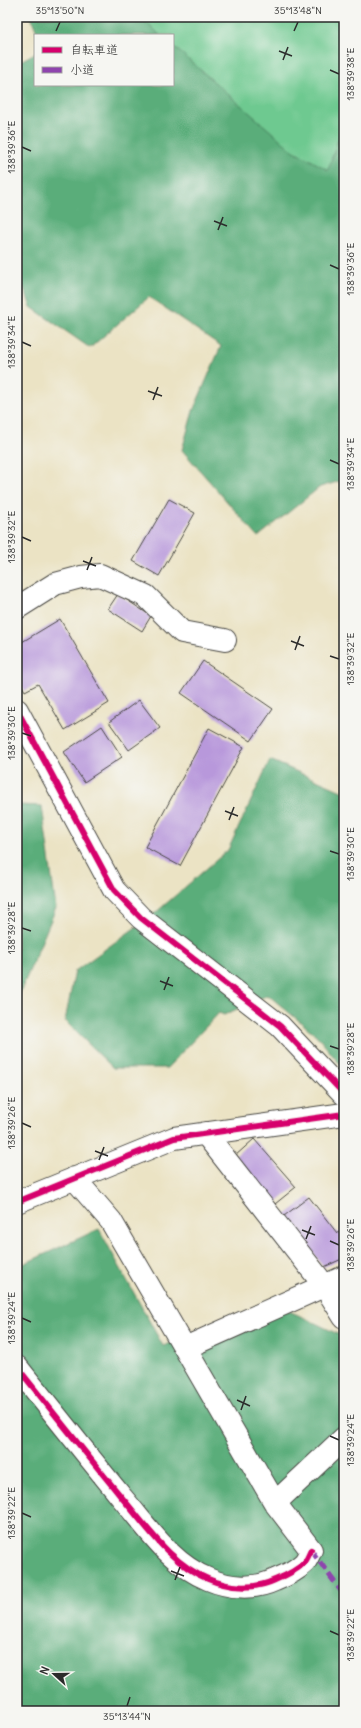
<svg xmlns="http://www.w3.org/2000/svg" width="361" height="1728" viewBox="0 0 361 1728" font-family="Delius,'Klee One',sans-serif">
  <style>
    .green { fill: #6ec990; stroke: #4c7a5e }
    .forest { fill: #5aad7a; stroke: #426c52 }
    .building { fill: #b898db }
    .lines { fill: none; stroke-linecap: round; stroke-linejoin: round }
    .minor-casing { stroke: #484742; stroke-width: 24 }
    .minor { stroke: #fff; stroke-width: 22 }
    .quiet { stroke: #8e44ad; stroke-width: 5; stroke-dasharray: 10 5; stroke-linecap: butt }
    .cycleway-casing { stroke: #f6f6f2; stroke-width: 8 }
    .cycleway { stroke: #d6006c; stroke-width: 6 }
    .ticks { fill: none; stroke: #2b2b2b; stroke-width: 1.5 }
    .neatline { fill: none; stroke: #2b2b2b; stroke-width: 1.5 }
    .ticks-label { font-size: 10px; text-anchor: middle; fill: #2b2b2b }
  </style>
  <rect width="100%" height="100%" fill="#f6f6f2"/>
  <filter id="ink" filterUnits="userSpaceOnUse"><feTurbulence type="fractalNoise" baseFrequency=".025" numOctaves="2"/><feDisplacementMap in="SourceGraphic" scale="8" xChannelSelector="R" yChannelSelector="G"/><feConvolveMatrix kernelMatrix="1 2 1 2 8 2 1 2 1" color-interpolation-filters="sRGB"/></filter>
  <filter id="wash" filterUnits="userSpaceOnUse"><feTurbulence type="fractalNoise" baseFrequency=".012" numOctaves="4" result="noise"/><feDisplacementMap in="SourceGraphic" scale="16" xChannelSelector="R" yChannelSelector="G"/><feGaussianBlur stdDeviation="0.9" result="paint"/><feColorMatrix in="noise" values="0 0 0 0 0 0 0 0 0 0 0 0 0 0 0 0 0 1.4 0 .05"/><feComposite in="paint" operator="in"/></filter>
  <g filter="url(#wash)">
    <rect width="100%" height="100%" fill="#ebe3c4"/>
    <path class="green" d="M44 17H344V387L173 85V35H49Z"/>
    <path class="forest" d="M31 17H140L160 35H38Z
      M173 46 291 149 328 170 344 121V480L320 487 258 537 182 450 193 411 221 346 149 297 90 348 31 307 17 270V63L35 53V85H173Z
      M270 760 344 792V1069L316 1035 268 995 224 1015 219 1013 167 1068H113L65 1021 75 971 154 914 228 850Z
      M17 805 42 806 56 908 17 1000Z
      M99 1229 163 1346 273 1304 305 1318 344 1337V1711H17V1267Z"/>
    <g id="blocks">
      <path class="building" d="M169 499 195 513 159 576 133 561Z
        M118 594 151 616 142 631 108 609Z
        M60 619 109 703 65 730 38 684 25 691 17 677V645Z
        M203 661 273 709 251 741 181 693Z
        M139 700 160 728 129 750 109 722Z
        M102 726 122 757 84 782 64 752Z
        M209 728 244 747 180 866 145 847Z
        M254 1139 296 1187 275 1204 235 1156Z
        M309 1197 337 1233 344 1232V1258L324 1267 284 1216Z"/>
    </g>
  </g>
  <g filter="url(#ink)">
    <use href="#blocks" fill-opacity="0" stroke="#484742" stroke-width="1"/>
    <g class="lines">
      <defs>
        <path id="minor" d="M17 608 55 584 81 577 100 575 146 596 182 632 225 640
          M17 710 114 890 141 918 280 1026 344 1094
          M205 1133 324 1285 344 1317
          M17 1202 174 1138 344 1114
          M185 1348 344 1277
          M17 1367C52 1411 87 1455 123 1499 148 1528 171 1564 208 1579 229 1588 254 1590 275 1580 285 1576 297 1570 304 1563 307 1560 309 1554 311 1550L275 1503 111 1221 74 1178
          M275 1503 344 1438"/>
      </defs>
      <use href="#minor" class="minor-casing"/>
      <use href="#minor" class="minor"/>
      <path class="quiet" d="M311 1550 344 1595"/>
      <defs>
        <path id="cycleway" d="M17 710 114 890 141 918 280 1026 344 1094
          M17 1202 174 1138 344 1114
          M17 1367C52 1411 87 1455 123 1499 148 1528 171 1564 208 1579 229 1588 254 1590 275 1580 285 1576 297 1570 304 1563 307 1560 309 1554 311 1550"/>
      </defs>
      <use href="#cycleway" class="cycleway-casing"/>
      <use href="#cycleway" class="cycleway"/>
    </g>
  </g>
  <path class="ticks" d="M56 31 60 22M294 31 298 22M279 51 292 56M283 60 288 47M330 70 339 74M22 147 31 151M214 221 227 226M218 230 223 217M330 265 339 269M22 342 31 346M148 391 162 396M153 400 158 387M330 460 339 464M22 537 31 541M83 561 96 566M87 570 92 557M291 641 304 646M295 650 300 636M330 656 339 659M22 733 31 736M225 811 238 816M229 820 234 807M330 851 339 854M22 928 31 931M160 981 173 986M164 990 169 977M330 1046 339 1049M22 1123 31 1127M95 1151 108 1156M99 1160 104 1147M302 1230 315 1235M306 1239 311 1226M330 1241 339 1245M22 1318 31 1322M237 1400 250 1406M241 1410 246 1396M330 1436 339 1440M22 1513 31 1517M171 1571 184 1576M175 1580 180 1567M330 1631 339 1635M127 1706 130 1697"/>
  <rect width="361" height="1728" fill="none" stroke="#f6f6f2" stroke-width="44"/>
  <rect x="34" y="34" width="140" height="52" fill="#f6f6f2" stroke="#a5a5a2"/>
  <rect x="42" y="47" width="20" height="6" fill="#d6006c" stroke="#a5a5a2"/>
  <text x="70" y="54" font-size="12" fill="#2b2b2b">自転車道</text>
  <rect x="42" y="67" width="20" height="6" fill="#8e44ad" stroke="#a5a5a2"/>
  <text x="70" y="74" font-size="12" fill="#2b2b2b">小道</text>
  <g transform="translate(54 1674) rotate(291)" stroke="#f6f6f2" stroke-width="3" paint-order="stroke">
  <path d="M0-3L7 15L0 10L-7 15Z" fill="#2b2b2b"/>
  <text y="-6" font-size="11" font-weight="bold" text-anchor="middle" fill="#2b2b2b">N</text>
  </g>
  <rect x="22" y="22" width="317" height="1684" class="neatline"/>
  <g class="ticks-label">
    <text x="60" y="14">35°13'50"N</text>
    <text x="298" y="14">35°13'48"N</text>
    <text transform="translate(350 74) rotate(-90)" y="4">138°39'38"E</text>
    <text transform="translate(11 147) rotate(-90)" y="4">138°39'36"E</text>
    <text transform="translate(350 269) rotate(-90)" y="4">138°39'36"E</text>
    <text transform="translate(11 342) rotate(-90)" y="4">138°39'34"E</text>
    <text transform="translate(350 464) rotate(-90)" y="4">138°39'34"E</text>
    <text transform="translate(11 537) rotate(-90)" y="4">138°39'32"E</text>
    <text transform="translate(350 659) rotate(-90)" y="4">138°39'32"E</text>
    <text transform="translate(11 733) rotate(-90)" y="4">138°39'30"E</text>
    <text transform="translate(350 854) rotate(-90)" y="4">138°39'30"E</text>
    <text transform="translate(11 928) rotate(-90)" y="4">138°39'28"E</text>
    <text transform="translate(350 1049) rotate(-90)" y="4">138°39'28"E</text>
    <text transform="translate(11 1123) rotate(-90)" y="4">138°39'26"E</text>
    <text transform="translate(350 1245) rotate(-90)" y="4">138°39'26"E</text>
    <text transform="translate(11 1318) rotate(-90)" y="4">138°39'24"E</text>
    <text transform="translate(350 1440) rotate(-90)" y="4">138°39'24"E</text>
    <text transform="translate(11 1513) rotate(-90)" y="4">138°39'22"E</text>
    <text transform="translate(350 1635) rotate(-90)" y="4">138°39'22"E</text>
    <text x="127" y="1720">35°13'44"N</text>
  </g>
</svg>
